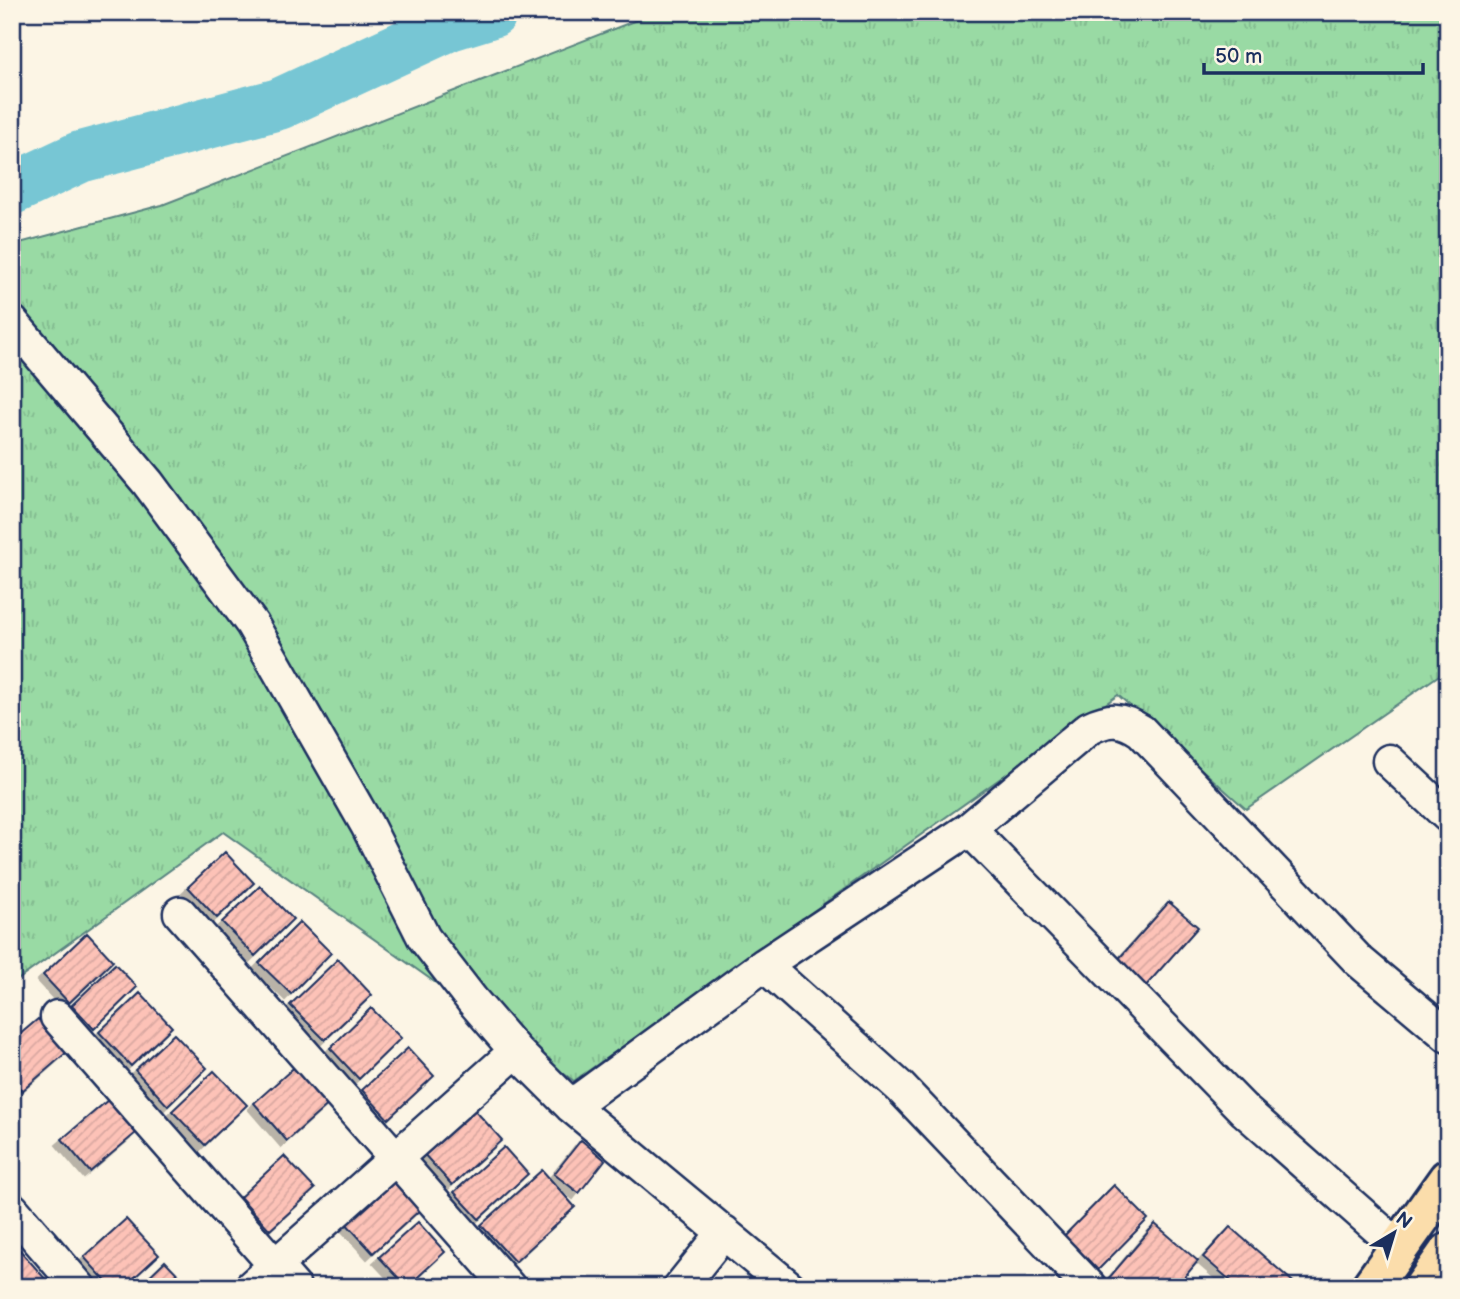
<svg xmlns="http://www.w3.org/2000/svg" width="1460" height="1299" viewBox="0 0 1460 1299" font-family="'Balsamiq Sans',sans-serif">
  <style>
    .grass { fill: url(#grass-tufts); stroke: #5a8481; stroke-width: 2 }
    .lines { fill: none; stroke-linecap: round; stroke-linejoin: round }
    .river { stroke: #77c6d4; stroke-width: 52 }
    .building { fill: url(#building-hatch); stroke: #1b2f5e; stroke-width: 2; filter: url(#shadow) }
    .minor-casing { stroke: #1b2f5e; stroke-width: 37 }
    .primary-casing { stroke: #1b2f5e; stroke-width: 44 }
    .minor { stroke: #fcf5e5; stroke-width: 32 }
    .primary { stroke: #fbddab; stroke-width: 38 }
  </style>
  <defs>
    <pattern id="grass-tufts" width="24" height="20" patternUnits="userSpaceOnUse" patternTransform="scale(1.75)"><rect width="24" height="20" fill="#99daa4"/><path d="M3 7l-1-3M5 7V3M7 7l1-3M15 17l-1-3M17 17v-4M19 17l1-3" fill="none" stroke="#83bb90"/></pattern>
    <pattern id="building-hatch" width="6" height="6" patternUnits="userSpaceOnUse" patternTransform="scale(1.75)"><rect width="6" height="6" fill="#fdc2b7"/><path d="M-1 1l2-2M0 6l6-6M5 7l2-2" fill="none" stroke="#d8a7a0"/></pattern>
    <filter id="shadow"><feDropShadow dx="-6" dy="6" stdDeviation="0" flood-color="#0004"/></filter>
  </defs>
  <rect width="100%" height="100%" fill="#fcf5e5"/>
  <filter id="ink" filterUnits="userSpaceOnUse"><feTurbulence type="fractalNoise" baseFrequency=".0143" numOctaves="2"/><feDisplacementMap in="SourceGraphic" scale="14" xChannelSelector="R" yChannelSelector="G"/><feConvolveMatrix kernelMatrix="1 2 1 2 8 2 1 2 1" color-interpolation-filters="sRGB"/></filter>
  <g filter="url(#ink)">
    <path class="grass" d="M657 12H1448V669L1246 809 1118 695 574 1081 223 832 12 984V245L162 205Z"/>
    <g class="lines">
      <path class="river" d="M12 189 80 157 279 104 450 25 492 12"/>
    </g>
    <path class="building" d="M225 852 254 883 217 918 188 887Z
      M260 886 293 919 255 956 222 922Z
      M1169 902 1198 927 1144 988 1115 963Z
      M300 922 331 953 291 994 259 963Z
      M87 933 113 961 69 1003 43 975Z
      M338 959 372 995 325 1040 290 1005Z
      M115 964 137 987 94 1029 72 1005Z
      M140 993 172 1027 131 1066 99 1032Z
      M371 1008 401 1038 359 1079 330 1048Z
      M38 1019 67 1052 22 1091 12 1079V1041Z
      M174 1034 207 1068 168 1106 135 1070Z
      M408 1048 434 1076 388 1119 362 1090Z
      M299 1063 332 1101 287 1141 254 1103Z
      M214 1071 247 1105 205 1145 172 1111Z
      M108 1100 136 1133 90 1172 62 1139Z
      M472 1107 502 1140 452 1185 422 1152Z
      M581 1140 605 1160 579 1193 554 1174Z
      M504 1147 528 1174 479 1219 454 1192Z
      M284 1156 315 1189 270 1230 240 1197Z
      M542 1170 575 1207 515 1262 481 1225Z
      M391 1177 421 1209 373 1253 343 1220Z
      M1114 1185 1148 1219 1094 1274 1060 1240Z
      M126 1219 159 1255 124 1287H111L84 1257Z
      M418 1222 445 1252 407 1287 379 1257Z
      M1155 1224 1198 1261 1176 1287H1105L1103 1285Z
      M1230 1227 1299 1287H1238L1203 1257Z
      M18 1248 47 1281 41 1287H12V1253Z
      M165 1261 190 1287H138Z"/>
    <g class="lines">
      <defs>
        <path id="minor" d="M12 322 148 483 252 624 367 825 424 938 472 1000 516 1051 571 1106 789 1287
          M1389 761 1448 816
          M969 829 1245 1111 1399 1247
          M180 913 509 1287
          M764 965 900 1087 1090 1287
          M57 1017 294 1287
          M571 1106 764 965 969 829 1089 728C1110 718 1121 718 1141 731L1359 961 1448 1036
          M12 1209 79 1287
          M251 1287 516 1051
          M680 1287 724 1232"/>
        <path id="primary" d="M1371 1287 1448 1179
          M1424 1287 1448 1253"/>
      </defs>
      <use href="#minor" class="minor-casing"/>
      <use href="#primary" class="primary-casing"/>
      <use href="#minor" class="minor"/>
      <use href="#primary" class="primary"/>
    </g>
  </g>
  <rect width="1460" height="1299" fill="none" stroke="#fcf5e5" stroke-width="42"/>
  <rect x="21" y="21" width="1418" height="1257" fill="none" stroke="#1b2f5e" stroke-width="2.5" filter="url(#ink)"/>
  <g transform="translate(1394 1233) rotate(38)" stroke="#fcf5e5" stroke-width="5" paint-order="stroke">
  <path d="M0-5L12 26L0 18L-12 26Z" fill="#1b2f5e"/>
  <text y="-10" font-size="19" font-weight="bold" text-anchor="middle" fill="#1b2f5e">N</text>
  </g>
  <path d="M1204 63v10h219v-10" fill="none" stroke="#1b2f5e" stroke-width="3.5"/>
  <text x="1215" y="63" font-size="21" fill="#1b2f5e" stroke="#fcf5e5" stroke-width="5" paint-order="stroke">50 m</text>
</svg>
